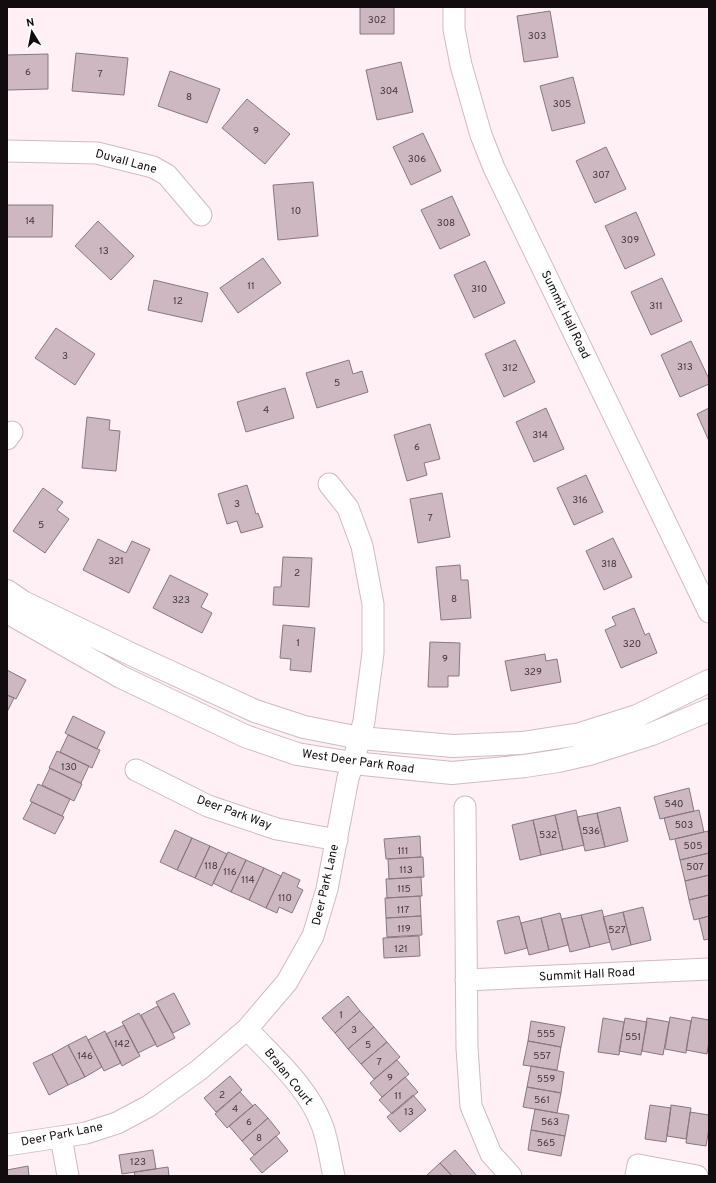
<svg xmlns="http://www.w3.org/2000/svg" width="716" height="1183" viewBox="0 0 716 1183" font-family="Overpass,sans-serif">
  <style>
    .building { fill: #cdb7c0; stroke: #8a767f }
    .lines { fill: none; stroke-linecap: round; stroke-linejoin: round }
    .street-casing { stroke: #d0bac4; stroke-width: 23 }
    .secondary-casing { stroke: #d0bac4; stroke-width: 24 }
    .street { stroke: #fff; stroke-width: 21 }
    .secondary { stroke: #fff; stroke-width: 22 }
    .labels { text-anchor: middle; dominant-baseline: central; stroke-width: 3; stroke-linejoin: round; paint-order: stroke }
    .number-label { font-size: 10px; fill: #42373b }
    .street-label { font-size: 12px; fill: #130c0f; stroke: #fff }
  </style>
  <rect width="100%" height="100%" fill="#fef0f5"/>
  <path class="building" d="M360 7H394V34H360Z
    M550 11 558 57 524 62 517 16Z
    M76 53 128 58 124 95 72 91Z
    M48 54V89L7 90V55Z
    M401 62 413 112 377 120 366 70Z
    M170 71 220 89 207 123 158 106Z
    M573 77 585 123 552 131 540 86Z
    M247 99 290 134 265 164 222 128Z
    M423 133 441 171 411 185 393 147Z
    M606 147 626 189 595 203 576 161Z
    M313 182 318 236 278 240 273 185Z
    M452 196 470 235 440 249 421 210Z
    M7 205H53L52 237H7Z
    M636 212 655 255 625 269 605 226Z
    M98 221 134 256 111 280 75 246Z
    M263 258 281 283 238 313 220 288Z
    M485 261 505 303 474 318 454 275Z
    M662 278 682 321 651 335 631 292Z
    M154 280 208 293 202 322 148 310Z
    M56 328 95 354 75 385 35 358Z
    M515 340 535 382 504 397 485 354Z
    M691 341 709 379V384L680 397 661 355Z
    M349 360 353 374 362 371 368 392 317 408 306 373Z
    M285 388 294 418 246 432 237 402Z
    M546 408 564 449 534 462 516 422Z
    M709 408V441L697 414Z
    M87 417 110 420 109 430 120 431 116 471 82 468Z
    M430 424 440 459 424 463 427 475 407 481 394 435Z
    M586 475 603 512 574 525 557 488Z
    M247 485 256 514 258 513 263 527 241 533 237 521 227 524 218 494Z
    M43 488 63 502 57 510 69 519 45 553 13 531Z
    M442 493 450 537 418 543 410 499Z
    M613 538 632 577 604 590 586 551Z
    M98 539 126 553 132 541 150 549 129 593 83 570Z
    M283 557 312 558 309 607 273 605 274 587H281Z
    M460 565 461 580H468L471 618 441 620 436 567Z
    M170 575 208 594 201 607 212 613 202 633 153 608Z
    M634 608 645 635 649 633 657 653 621 668 605 630 616 625 612 617Z
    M283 625 315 628 311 672 290 670 291 659 280 658Z
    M430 642 460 643 459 676H448V687H428Z
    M545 654 546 661 557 659 561 682 511 691 505 661Z
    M7 670 26 680 16 699 7 695Z
    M7 695 14 698 7 712Z
    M73 716 105 732 97 749 65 733Z
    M68 735 100 750 92 768 60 752Z
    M57 751 89 766 81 783 49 768Z
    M50 768 82 784 74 801 42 785Z
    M38 784 70 799 62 816 30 801Z
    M689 788 694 811 660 819 654 797Z
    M32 802 64 817 55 834 23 819Z
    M620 807 628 841 605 847 597 813Z
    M576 810 584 845 563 850 555 815Z
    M699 810 704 832 670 840 664 818Z
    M597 813 605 847 585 851 577 817Z
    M555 815 563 850 541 855 533 820Z
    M533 820 541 855 520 860 512 825Z
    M175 830 192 838 177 870 160 862Z
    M708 831 709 837V853L680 860 675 839Z
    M420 836 421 857 386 859 384 839Z
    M192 838 210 846 195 878 177 870Z
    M210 846 227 854 212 886 195 878Z
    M228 852 246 860 231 892 213 883Z
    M709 853V875L685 881 680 860Z
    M423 857 424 877 389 879 388 859Z
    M246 860 264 868 249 900 231 892Z
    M264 868 281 876 266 908 249 900Z
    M283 872 300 880 297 887 303 890 292 913 279 907 277 913 266 908Z
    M709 875V895L689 900 685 881Z
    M421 877 422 896 387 898 386 879Z
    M709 895V916L694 920 689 900Z
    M420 896 421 916 386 918 385 898Z
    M643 907 651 940 631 945 623 912Z
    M602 910 610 942 590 947 581 915Z
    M623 912 631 945 612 950 603 917Z
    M560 913 568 945 549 950 541 918Z
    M581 915 590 947 570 952 562 919Z
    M421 916 422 935 387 937 386 918Z
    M519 916 527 948 505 954 497 921Z
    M709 916V939L704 940 699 919Z
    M541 918 549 950 529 955 521 923Z
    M419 936 420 956 384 958 383 938Z
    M174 993 190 1024 173 1033 156 1002Z
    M348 996 360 1011 335 1033 322 1018Z
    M158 1006 175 1038 157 1047 141 1015Z
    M360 1011 374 1027 348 1049 335 1033Z
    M139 1013 156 1044 138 1053 122 1022Z
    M670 1017 691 1021 686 1053 665 1049Z
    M692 1017 709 1020V1041L707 1054 686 1050Z
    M603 1018 624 1022 619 1055 598 1052Z
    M625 1018 647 1022 641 1055 619 1051Z
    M647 1018 669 1022 663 1055 642 1051Z
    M531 1021 565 1027 561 1047 528 1041Z
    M124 1025 140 1056 122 1066 106 1034Z
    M374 1027 387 1042 361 1064 348 1049Z
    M105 1031 121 1063 104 1071 88 1040Z
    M86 1036 102 1067 85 1077 68 1045Z
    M528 1041 561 1047 557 1070 523 1065Z
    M387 1042 400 1057 374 1079 361 1064Z
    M68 1045 85 1077 68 1085 52 1054Z
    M52 1054 68 1085 49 1095 33 1063Z
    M397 1060 409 1074 382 1097 370 1083Z
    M531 1066 564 1072 561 1093 527 1087Z
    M230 1076 242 1090 216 1112 204 1098Z
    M405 1077 418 1092 392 1114 379 1100Z
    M527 1087 561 1093 557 1113 523 1107Z
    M240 1092 253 1106 227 1128 215 1114Z
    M413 1095 426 1110 400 1132 387 1117Z
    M255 1104 268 1118 242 1141 229 1126Z
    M650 1105 671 1108 666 1142 645 1139Z
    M671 1105 691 1108 686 1139 667 1136Z
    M535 1109 569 1115 565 1136 531 1130Z
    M690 1112 709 1115V1128L706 1146 686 1143Z
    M268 1118 280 1133 254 1155 242 1141Z
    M531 1130 565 1136 561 1156 528 1150Z
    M276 1136 288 1151 262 1173 250 1159Z
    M153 1150 156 1169 122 1174 119 1155Z
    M455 1150 477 1176H452L440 1163Z
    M440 1163 452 1176H426Z
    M28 1166 29 1176H7V1170Z
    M168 1167 169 1176H135L134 1172Z"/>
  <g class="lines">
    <defs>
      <path id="street" d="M454 7V29L461 65 481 135 494 168 709 612
        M7 151 97 153 153 167 167 175 201 215
        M7 439 12 432
        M136 770 208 806 277 829 337 840
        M465 807 467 1048 471 1106 491 1154 511 1176
        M466 980 709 969
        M247 1029C274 1058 308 1087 322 1125 328 1140 330 1160 334 1176
        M61 1137 68 1176
        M7 1145 86 1133 117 1123 149 1106 199 1070 247 1029 287 982 313 936 327 889 348 778 353 763 364 721 373 653V604L362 546 348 508 329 484
        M636 1176 638 1165 697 1176"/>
      <path id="secondary" d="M7 591 23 602 133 655 255 711 304 727 360 738 453 746 522 743 580 734 637 716 709 681
        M7 612 121 677 245 736 297 754 353 763 452 773 525 766 558 761 589 754 652 734 709 710"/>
    </defs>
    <use href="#street" class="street-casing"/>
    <use href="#secondary" class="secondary-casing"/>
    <use href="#street" class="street"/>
    <use href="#secondary" class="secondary"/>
  </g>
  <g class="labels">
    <g class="number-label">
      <text x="377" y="20">302</text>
      <text x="537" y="36">303</text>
      <text x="28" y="72">6</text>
      <text x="100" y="74">7</text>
      <text x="389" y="91">304</text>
      <text x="189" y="97">8</text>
      <text x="562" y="104">305</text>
      <text x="256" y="131">9</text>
      <text x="417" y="159">306</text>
      <text x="601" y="175">307</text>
      <text x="296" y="211">10</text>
      <text x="30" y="221">14</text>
      <text x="446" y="223">308</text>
      <text x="630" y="240">309</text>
      <text x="104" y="251">13</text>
      <text x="251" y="286">11</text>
      <text x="479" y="289">310</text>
      <text x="178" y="301">12</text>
      <text x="656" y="306">311</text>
      <text x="65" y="356">3</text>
      <text x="685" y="367">313</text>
      <text x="510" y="368">312</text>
      <text x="337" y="383">5</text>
      <text x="266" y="410">4</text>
      <text x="540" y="435">314</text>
      <text x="417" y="447">6</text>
      <text x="580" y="500">316</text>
      <text x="237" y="504">3</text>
      <text x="430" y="518">7</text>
      <text x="41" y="525">5</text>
      <text x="116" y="561">321</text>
      <text x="609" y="564">318</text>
      <text x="297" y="573">2</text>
      <text x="454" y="599">8</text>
      <text x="181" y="600">323</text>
      <text x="298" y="643">1</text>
      <text x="632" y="644">320</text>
      <text x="445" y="659">9</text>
      <text x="533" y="672">329</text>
      <text x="69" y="767">130</text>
      <text x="674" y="804">540</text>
      <text x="684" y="825">503</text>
      <text x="591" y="831">536</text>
      <text x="548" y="835">532</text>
      <text x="693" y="846">505</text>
      <text x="403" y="851">111</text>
      <text x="211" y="866">118</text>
      <text x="695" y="867">507</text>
      <text x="406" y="870">113</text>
      <text x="230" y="872">116</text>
      <text x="248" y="880">114</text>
      <text x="404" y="889">115</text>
      <text x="285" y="898">110</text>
      <text x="403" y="910">117</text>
      <text x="404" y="929">119</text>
      <text x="617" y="930">527</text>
      <text x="401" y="949">121</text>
      <text x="341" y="1015">1</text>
      <text x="354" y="1030">3</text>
      <text x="546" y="1034">555</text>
      <text x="633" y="1037">551</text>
      <text x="122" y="1044">142</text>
      <text x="368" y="1045">5</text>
      <text x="85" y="1056">146</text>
      <text x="542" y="1056">557</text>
      <text x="379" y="1062">7</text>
      <text x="390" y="1078">9</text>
      <text x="546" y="1079">559</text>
      <text x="222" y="1095">2</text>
      <text x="398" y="1096">11</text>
      <text x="542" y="1100">561</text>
      <text x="235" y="1109">4</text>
      <text x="409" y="1112">13</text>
      <text x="249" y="1122">6</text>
      <text x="550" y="1122">563</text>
      <text x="259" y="1138">8</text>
      <text x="546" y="1143">565</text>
      <text x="138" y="1162">123</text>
    </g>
    <g class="street-label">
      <text transform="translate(126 162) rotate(15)">Duvall Lane</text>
      <text transform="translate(565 315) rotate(64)">Summit Hall Road</text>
      <text transform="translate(358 762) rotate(8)">West Deer Park Road</text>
      <text transform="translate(234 813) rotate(20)">Deer Park Way</text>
      <text transform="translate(326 885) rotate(-77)">Deer Park Lane</text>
      <text transform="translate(587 975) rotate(-3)">Summit Hall Road</text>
      <text transform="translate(288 1077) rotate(51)">Bralan Court</text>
      <text transform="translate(62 1135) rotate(-11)">Deer Park Lane</text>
    </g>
  </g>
  <rect width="716" height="1183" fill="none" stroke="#130c0f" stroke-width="16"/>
  <g transform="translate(32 32) rotate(350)" stroke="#ffffff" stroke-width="3" paint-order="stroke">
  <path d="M0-3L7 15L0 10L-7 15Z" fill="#130c0f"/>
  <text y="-6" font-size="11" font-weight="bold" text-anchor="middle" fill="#130c0f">N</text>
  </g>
</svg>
